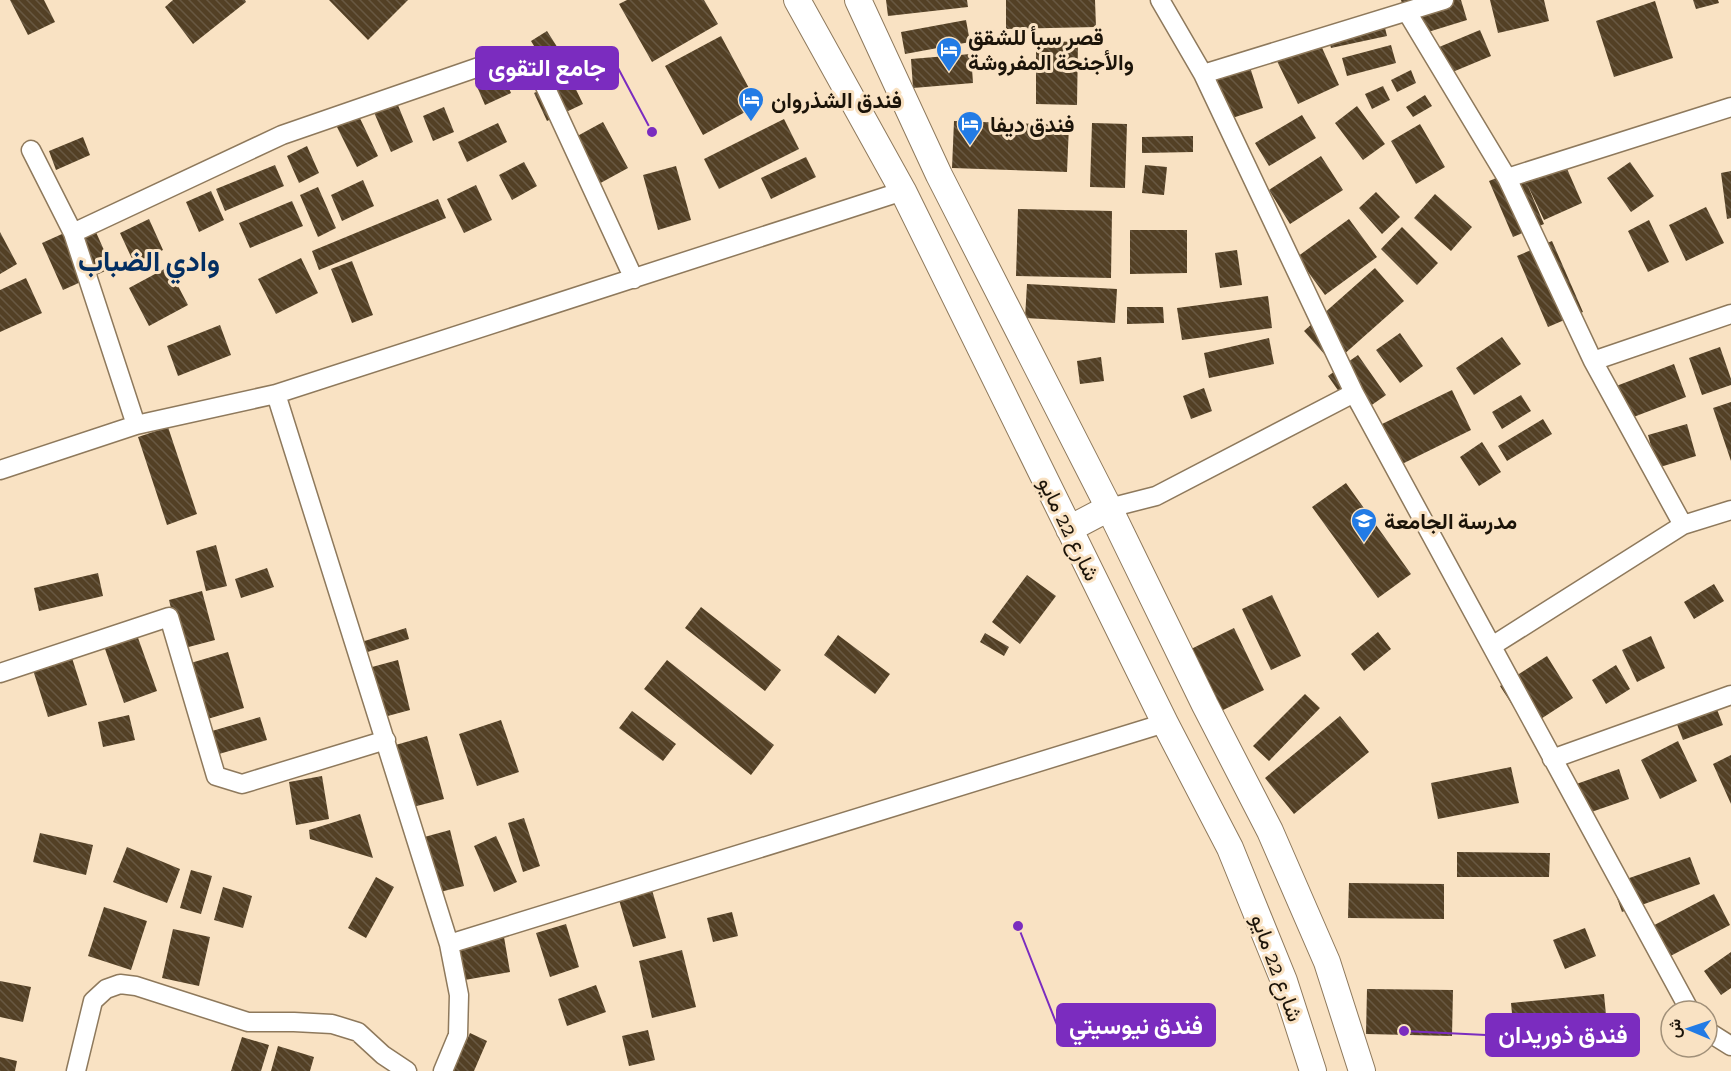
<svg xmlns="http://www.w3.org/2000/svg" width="1731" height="1071" viewBox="0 0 1731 1071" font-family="'Zilla Slab',Vazirmatn,serif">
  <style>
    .building { fill: url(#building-back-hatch) }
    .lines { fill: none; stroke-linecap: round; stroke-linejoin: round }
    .minor-casing { stroke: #8e795c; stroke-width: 21 }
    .secondary-casing { stroke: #8e795c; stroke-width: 28 }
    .minor { stroke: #fff; stroke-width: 18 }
    .secondary { stroke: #fff; stroke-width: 26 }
    .labels { text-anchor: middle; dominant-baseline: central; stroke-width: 6; stroke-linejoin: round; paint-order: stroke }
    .poi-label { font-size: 22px; font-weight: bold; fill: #1c1409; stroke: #f9e2c3; text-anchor: start }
    .street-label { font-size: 22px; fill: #1c1409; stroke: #f9e2c3 }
    .district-label { font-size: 28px; font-weight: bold; fill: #042f62; stroke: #f9e2c3 }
    .leader { fill: none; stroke: #7b2cbf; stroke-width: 2 }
    .callout-dot { fill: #7b2cbf; stroke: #f9e2c3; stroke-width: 2 }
    .callout { fill: #7b2cbf; stroke: #7b2cbf; stroke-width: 2 }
    .callout-label { font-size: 24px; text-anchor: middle; font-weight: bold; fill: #fff }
  </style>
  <defs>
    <pattern id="building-back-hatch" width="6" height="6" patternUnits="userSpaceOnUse" patternTransform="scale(1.5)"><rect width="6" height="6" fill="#534025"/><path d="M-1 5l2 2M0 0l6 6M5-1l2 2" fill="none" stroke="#685842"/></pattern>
  </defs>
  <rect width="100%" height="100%" fill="#f9e2c3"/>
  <path class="building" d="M10 0H44L55 22 28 35Z
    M173 0H245L246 2 193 44 165 7Z
    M329 0H408L368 40Z
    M627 0H704L718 24 652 62 619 4Z
    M886 0H967L968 7 888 16Z
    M1006 0H1095L1096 27 1006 29Z
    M1401 0H1461L1467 20 1412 37Z
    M1490 0H1544L1549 21 1498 33Z
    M1693 0H1718L1719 3 1696 9Z
    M1655 1 1673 58 1614 77 1596 21Z
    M966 20 970 42 905 54 901 32Z
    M1385 28 1387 36 1331 48 1329 41Z
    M1480 30 1491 56 1443 76 1432 50Z
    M547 31 568 64 551 74 531 41Z
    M721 36 758 105 703 135 665 66Z
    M1318 39 1339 85 1298 104 1276 59Z
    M1036 41 1078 42 1077 105 1036 104Z
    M1391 45 1396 63 1347 76 1342 58Z
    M971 54 973 83 913 88 911 59Z
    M1249 64 1263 108 1223 121 1208 78Z
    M501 70 511 93 485 105 475 82Z
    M1411 70 1416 83 1397 92 1391 80Z
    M570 77 583 104 547 121 534 93Z
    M1383 86 1390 100 1372 109 1365 94Z
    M393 93 413 142 391 152 370 103Z
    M1425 95 1432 106 1413 117 1406 107Z
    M1357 106 1385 144 1363 160 1335 123Z
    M444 107 454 132 433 141 423 116Z
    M356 110 378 156 357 167 334 121Z
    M1302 115 1316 138 1269 166 1255 143Z
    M784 119 799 149 719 189 704 159Z
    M954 121 1069 125 1067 172 952 168Z
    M603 122 628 168 595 186 570 140Z
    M498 123 507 142 467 162 458 142Z
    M1092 123 1127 124 1125 188 1090 187Z
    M1420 124 1445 167 1416 184 1391 141Z
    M1193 136V152L1142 153V137Z
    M83 137 90 155 56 170 49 151Z
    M307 146 319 173 299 183 287 156Z
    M1561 155 1582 203 1544 220 1527 184 1544 224 1513 237 1489 181 1521 168Z
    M1321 156 1343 190 1290 224 1269 190Z
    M806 157 816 177 771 199 761 178Z
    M524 162 537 186 512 200 499 175Z
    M1630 162 1654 196 1631 212 1607 178Z
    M275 165 284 186 225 211 216 189Z
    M1145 165 1167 167 1164 195 1142 193Z
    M676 166 691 220 658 230 643 175Z
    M1731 171V218L1727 219 1721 173Z
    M363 180 374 206 342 221 331 195Z
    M476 185 492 220 464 233 447 199Z
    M318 187 336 228 318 237 300 195Z
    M211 191 224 220 199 232 186 202Z
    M1376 192 1400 217 1382 234 1359 208Z
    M1435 194 1472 227 1451 251 1414 218Z
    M438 199 446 218 319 270 312 251Z
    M292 201 303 226 250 248 239 223Z
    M1706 207 1724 243 1686 261 1669 225Z
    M1018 209 1112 211 1111 278 1016 276Z
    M149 219 163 250 134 263 120 233Z
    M1349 219 1377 257 1325 295 1297 257Z
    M1649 220 1669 262 1648 272 1628 231Z
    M91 221 112 268 63 290 42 243Z
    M1402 227 1438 263 1417 285 1381 249Z
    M1130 230H1187V273L1130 274Z
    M0 232 17 264 0 274Z
    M1552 241 1583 312 1548 327 1517 256Z
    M1237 250 1242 285 1220 288 1215 253Z
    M301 258 318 293 276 314 258 279Z
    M352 261 373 315 352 323 331 269Z
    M168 267 188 305 149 326 129 288Z
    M1375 268 1404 301 1333 364 1304 331Z
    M26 278 42 313 0 332V290Z
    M1027 284 1117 289 1115 323 1025 318Z
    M1268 296 1272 328 1182 340 1177 308Z
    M1127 307H1163L1164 323 1127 324Z
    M220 325 231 355 178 376 167 346Z
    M1400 333 1423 366 1400 383 1376 350Z
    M1502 337 1521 364 1474 395 1456 368Z
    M1269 338 1274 364 1209 378 1204 353Z
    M1720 347 1731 379V385L1702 395 1689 358Z
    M1358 355 1386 395 1356 416 1328 376Z
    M1101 357 1104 381 1080 384 1077 361Z
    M1674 364 1686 397 1623 421 1611 388Z
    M1204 388 1212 411 1191 419 1183 396Z
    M1452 390 1471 430 1402 464 1382 424Z
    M1521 395 1531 411 1502 429 1492 412Z
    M1731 402V461L1713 408Z
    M1543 419 1552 434 1507 461 1498 446Z
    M1687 424 1696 456 1657 468 1648 435Z
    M168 427 197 514 167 525 138 437Z
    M1482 442 1501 472 1479 486 1460 457Z
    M1346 483 1411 574 1378 598 1312 507Z
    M216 545 227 586 206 591 196 551Z
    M267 568 274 587 241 598 235 579Z
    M98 573 103 596 39 611 34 588Z
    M1027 575 1056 596 1020 644 992 622Z
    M1714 584 1724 601 1694 619 1684 602Z
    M202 591 215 640 181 649 169 600Z
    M1272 595 1301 656 1271 670 1242 609Z
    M701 607 781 670 765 691 685 628Z
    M406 628 409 639 358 655 355 644Z
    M1234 628 1264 690 1217 713 1187 651Z
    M1378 632 1391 649 1364 671 1351 654Z
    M985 633 1009 647 1004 656 980 642Z
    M137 635 157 691 124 703 104 646Z
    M838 635 890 674 875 694 824 655Z
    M1651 636 1665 668 1637 682 1622 650Z
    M228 652 244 708 201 721 184 665Z
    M1547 656 1573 698 1527 728 1500 686Z
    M72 658 87 705 48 717 33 670Z
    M398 660 410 710 384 717 372 667Z
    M667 660 774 745 751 775 644 689Z
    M1616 665 1630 689 1606 704 1592 680Z
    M1305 694 1320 708 1269 761 1253 746Z
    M1711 694 1723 725 1683 740 1671 709Z
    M632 711 676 744 663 761 619 728Z
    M129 715 135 740 103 747 98 722Z
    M1340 716 1369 752 1294 814 1265 778Z
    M260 717 267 740 219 754 212 731Z
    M501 720 519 772 477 786 459 734Z
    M427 736 444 799 409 808 392 746Z
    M1678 741 1697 781 1660 799 1641 760Z
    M1731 755V804L1713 764Z
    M1511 767 1519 803 1438 819 1431 783Z
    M1619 769 1629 799 1574 818 1565 788Z
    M322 776 329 819 296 825 289 782Z
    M360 814 373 858 310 839 309 830Z
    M524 818 540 866 523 872 508 823Z
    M450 830 464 886 432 894 417 839Z
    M40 833 93 845 86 875 33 862Z
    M496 836 517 882 494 892 474 846Z
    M127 847 180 869 167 903 113 882Z
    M1457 852 1550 853 1549 877H1457Z
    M1690 857 1700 884 1622 912 1612 884Z
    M191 870 212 876 201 914 180 908Z
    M376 877 394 887 366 938 348 928Z
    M1349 883 1444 884V919L1348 918Z
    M223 887 252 896 243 928 214 920Z
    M652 890 666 938 633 947 619 900Z
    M1714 894 1730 925 1655 964 1639 933Z
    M104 907 147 921 131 970 88 956Z
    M732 912 738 936 713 942 707 918Z
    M566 924 579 967 550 977 536 933Z
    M1585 928 1596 956 1565 969 1553 940Z
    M173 929 210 937 199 986 162 978Z
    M504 937 510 972 459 981 454 946Z
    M682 950 696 1007 652 1018 639 961Z
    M1731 952V988L1721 995 1704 971Z
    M0 981 31 987 23 1022 0 1017Z
    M596 985 606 1012 567 1026 558 999Z
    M1367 989 1453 990 1452 1036 1366 1034Z
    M1604 994 1608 1036 1515 1045 1511 1003Z
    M648 1030 655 1060 629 1066 622 1036Z
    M470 1033 487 1041 474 1071H453Z
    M242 1037 269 1045 261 1071H231Z
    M278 1046 314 1057 310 1071H271Z
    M0 1057 17 1061 15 1071H0Z"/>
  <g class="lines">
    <defs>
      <path id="minor" d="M1160 0 1203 74 1354 393 1690 1011
        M1407 12 1507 178 1593 361 1683 525
        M1203 74 1444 0
        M31 150 73 233 136 425
        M1507 178 1731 107
        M73 233 282 135 502 59 522 58 537 69 634 279
        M1593 361 1731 314
        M276 394 449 944 459 995 458 1035 443 1071
        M0 470 136 425 276 394 903 191
        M1109 508 1156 496 1354 393
        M1492 646 1683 525 1731 510
        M0 673 169 617 216 776 242 784 386 740
        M1552 759 1731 695
        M449 944 1165 723
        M1707 1031 1731 1046
        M76 1071 93 1001 106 989 120 984 136 986 248 1022H294L332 1024 358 1032 383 1055 407 1071"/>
      <path id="secondary" d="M797 0 903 191 1165 723 1230 848 1284 981 1313 1071
        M858 0 939 175 1109 508 1205 705 1270 831 1327 962 1362 1071
        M1069 529 1109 508"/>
    </defs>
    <use href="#minor" class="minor-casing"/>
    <use href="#secondary" class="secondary-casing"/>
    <use href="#minor" class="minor"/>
    <use href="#secondary" class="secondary"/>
  </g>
  <defs>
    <symbol id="hotel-pin" viewBox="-11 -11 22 30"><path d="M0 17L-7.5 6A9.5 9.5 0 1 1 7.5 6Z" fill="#227be5" stroke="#f9e2c3"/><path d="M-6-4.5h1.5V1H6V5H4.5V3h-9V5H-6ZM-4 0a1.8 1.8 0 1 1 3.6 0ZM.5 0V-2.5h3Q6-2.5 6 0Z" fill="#fff"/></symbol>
    <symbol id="school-pin" viewBox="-11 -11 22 30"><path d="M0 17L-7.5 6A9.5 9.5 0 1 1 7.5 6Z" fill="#227be5" stroke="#f9e2c3"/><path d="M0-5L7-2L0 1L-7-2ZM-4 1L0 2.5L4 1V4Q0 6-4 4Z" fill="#fff"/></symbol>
  </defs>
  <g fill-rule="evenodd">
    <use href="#hotel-pin" x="934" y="35" width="30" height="40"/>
    <use href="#hotel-pin" x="736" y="85" width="30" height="40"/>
    <use href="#hotel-pin" x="955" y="109" width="30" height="40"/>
    <use href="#school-pin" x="1349" y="506" width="30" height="40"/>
  </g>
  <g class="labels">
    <g class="poi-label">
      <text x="968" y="37">قصر سبأ للشقق<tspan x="968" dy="25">والأجنحة المفروشة</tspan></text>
      <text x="771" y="100">فندق الشذروان</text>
      <text x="990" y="124">فندق ديفا</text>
      <text x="1384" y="521">مدرسة الجامعة</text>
    </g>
    <g class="street-label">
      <text transform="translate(1069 529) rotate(64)">شارع 22 مايو</text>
      <text transform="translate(1277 968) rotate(70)">شارع 22 مايو</text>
    </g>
    <g class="district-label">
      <text x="149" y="261">وادي الضباب</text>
    </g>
  </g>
  <path class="leader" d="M652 132L618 68M1018 926L1057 1025M1404 1031L1486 1035"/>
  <g class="callout-dot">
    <circle cx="652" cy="132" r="6"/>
    <circle cx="1018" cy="926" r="6"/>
    <circle cx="1404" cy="1031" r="6"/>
  </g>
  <g class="callout">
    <rect x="476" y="47" width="142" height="42" rx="6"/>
    <rect x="1057" y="1004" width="158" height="42" rx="6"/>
    <rect x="1486" y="1014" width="153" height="42" rx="6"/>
  </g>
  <g class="callout-label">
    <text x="547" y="76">جامع التقوى</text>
    <text x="1136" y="1034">فندق نيوسيتي</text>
    <text x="1563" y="1043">فندق ذوريدان</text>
  </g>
  <g transform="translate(1689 1029) rotate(272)"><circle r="28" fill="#f9e2c3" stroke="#a19079" stroke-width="1.5"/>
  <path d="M0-4.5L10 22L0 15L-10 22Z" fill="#227be5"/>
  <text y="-9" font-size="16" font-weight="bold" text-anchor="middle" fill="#1c1409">ش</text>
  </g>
</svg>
